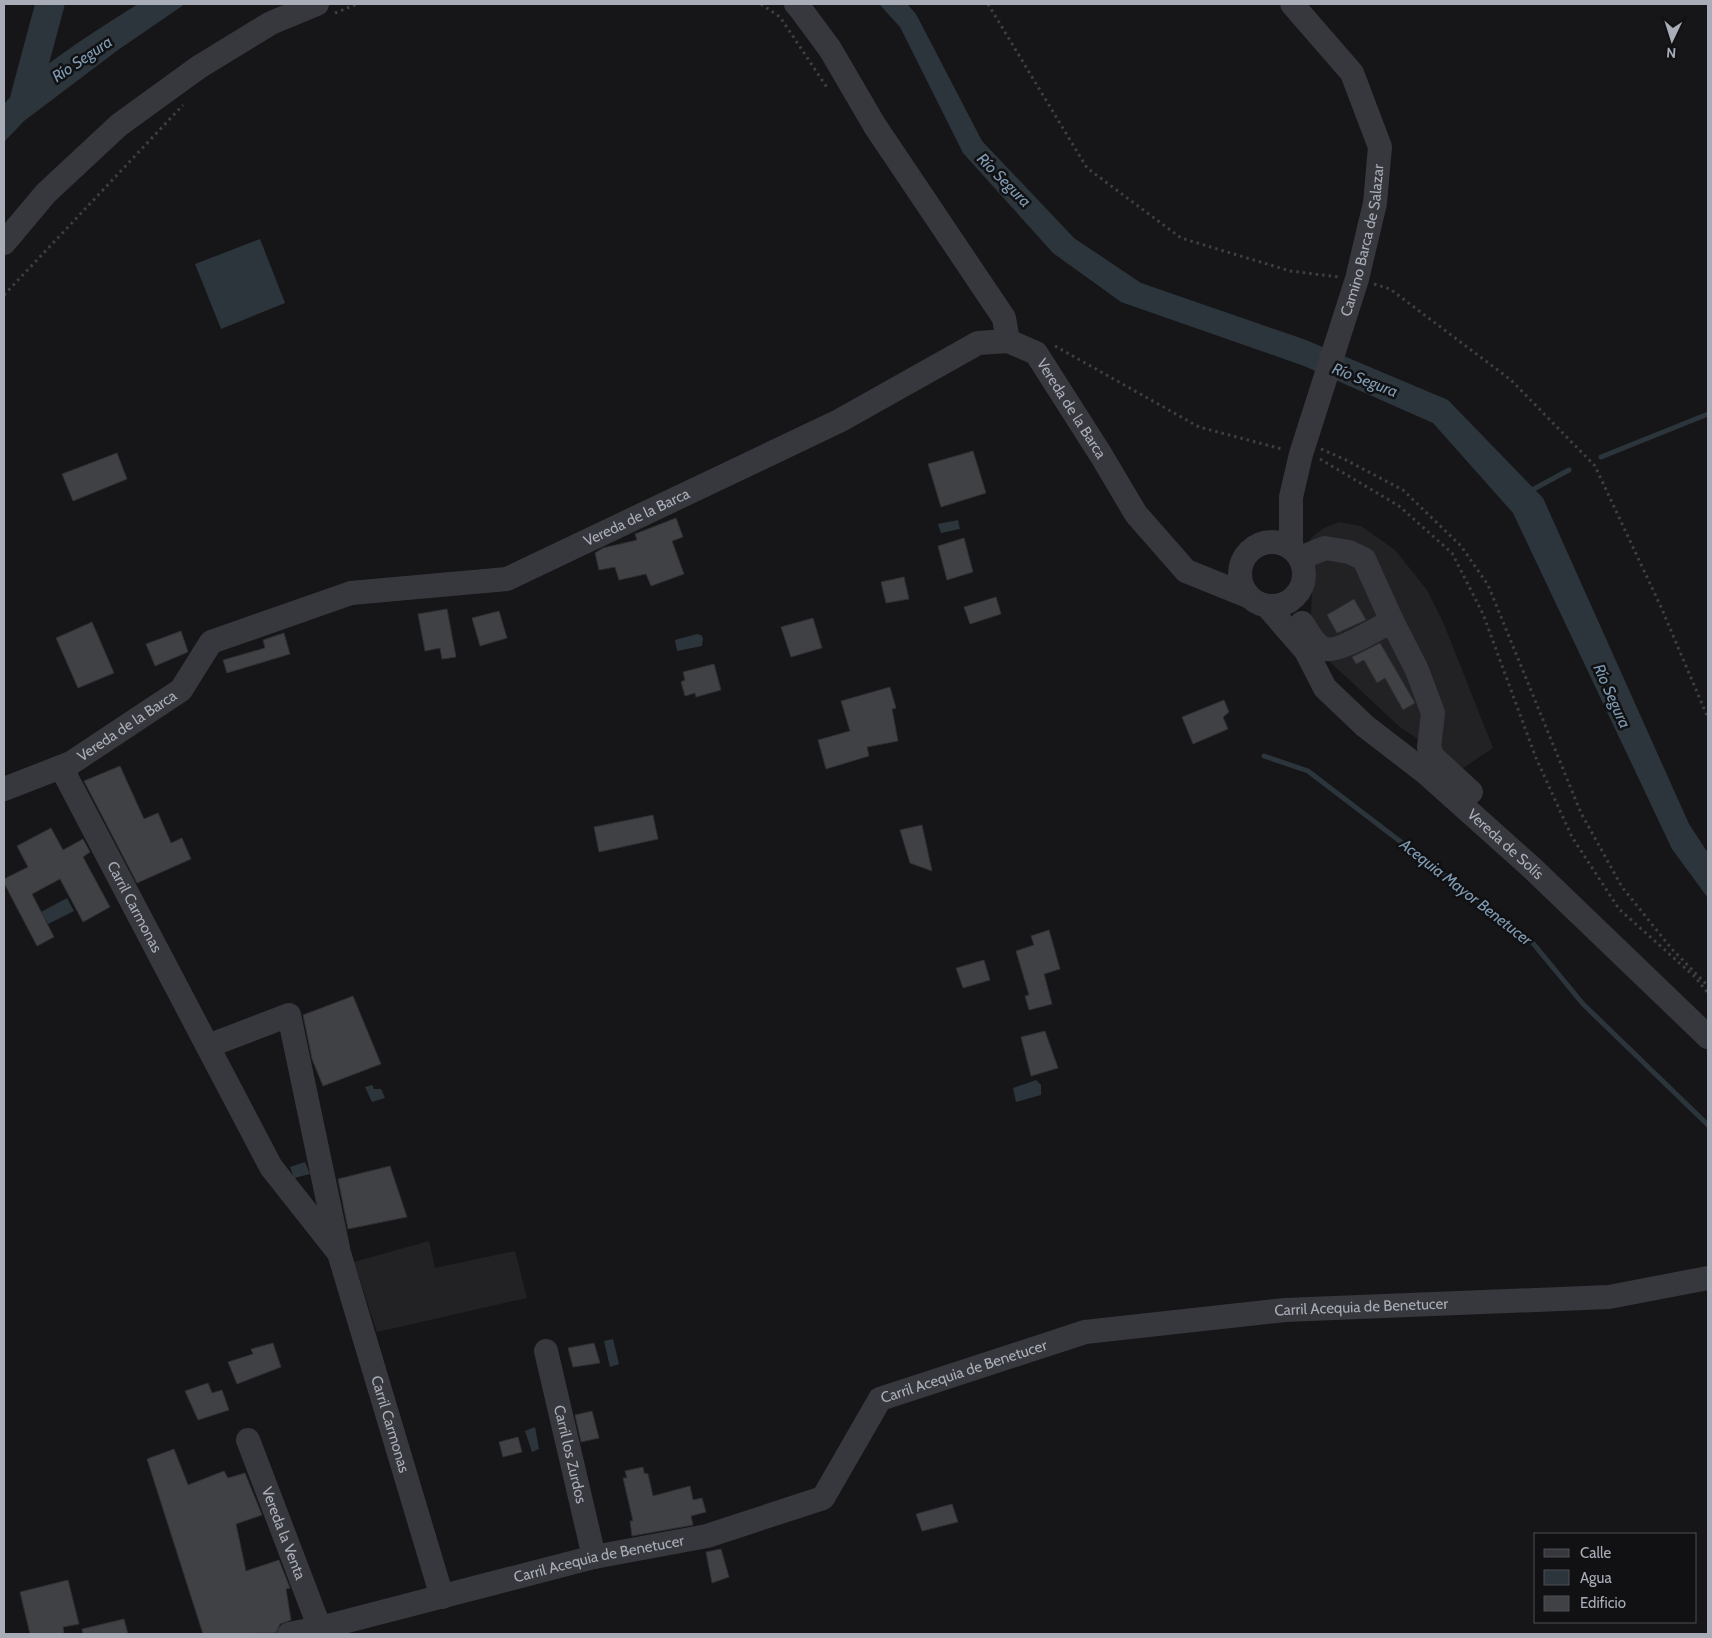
<svg xmlns="http://www.w3.org/2000/svg" width="1712" height="1638" viewBox="0 0 1712 1638" font-family="Cabin,sans-serif">
  <style>
    .built { fill: #222225 }
    .water { fill: #2c353c }
    .lines { fill: none; stroke-linecap: round; stroke-linejoin: round }
    .stream { stroke: #2c353c; stroke-width: 5 }
    .river { stroke: #2c353c; stroke-width: 29 }
    .building { fill: #404145; stroke: #303034 }
    .path { stroke: #3d3f44; stroke-width: 3; stroke-dasharray: 2.5 4; stroke-linecap: butt }
    .minor { stroke: #37383d; stroke-width: 24 }
    .labels { text-anchor: middle; dominant-baseline: central; stroke-width: 5; stroke-linejoin: round; paint-order: stroke }
    .street-label { font-size: 15px; fill: #a8adb8; stroke: #111113 }
    .water-label { font-size: 16px; font-style: italic; fill: #7f9bb3; stroke: #111113 }
  </style>
  <rect width="100%" height="100%" fill="#161618"/>
  <path class="built" d="M1339 522 1361 526 1395 550 1427 590 1443 622 1493 748 1463 768 1401 728 1329 661 1311 615 1313 565 1307 544 1313 536 1324 528Z
    M429 1241 435 1268 515 1251 527 1298 377 1332 354 1262Z"/>
  <path class="water" d="M138 4H185L118 50 24 121 4 142V104C39 65 94 32 138 4Z
    M879 4H907L916 14 982 141 1074 238 1141 283 1306 340 1448 400 1543 498 1689 824 1708 853V898L1672 849 1513 513 1433 423 1304 366 1121 302 1053 253 963 153 900 27Z
    M260 239 285 303 221 329 195 264Z
    M958 520 960 529 941 533 938 524Z
    M697 634 701 635 703 638 702 646 677 651 675 640Z
    M67 898 74 911 48 924 41 912Z
    M1036 1080 1041 1085V1095L1016 1102 1013 1088Z
    M372 1085 374 1089H381L385 1098 372 1102 365 1087Z
    M305 1162 310 1174 294 1178 290 1167Z
    M613 1339 619 1364 610 1367 604 1341Z
    M535 1427 539 1449 532 1452 525 1431Z"/>
  <g class="lines">
    <path class="stream" d="M1601 457 1708 414
      M1530 491 1569 470
      M1264 756 1308 771 1532 942 1583 1004 1708 1125"/>
    <path class="river" d="M25 97 50 4"/>
  </g>
  <path class="building" d="M973 451 986 493 941 507 928 464Z
    M117 453 127 479 73 501 62 474Z
    M676 518 683 537 672 541 684 574 651 586 646 574 619 580 615 567 599 570 595 553 603 548 637 540 635 534Z
    M964 538 973 572 947 580 938 546Z
    M904 577 909 599 886 603 881 582Z
    M996 597 1001 614 970 624 964 607Z
    M1354 599 1366 620 1337 633 1327 615Z
    M447 609 456 657 442 659 440 648 425 651 418 614Z
    M499 611 507 638 480 646 472 618Z
    M813 618 822 648 791 657 781 627Z
    M92 622 114 673 78 688 56 638Z
    M181 631 188 652 155 666 146 644Z
    M284 633 290 654 227 673 223 660 265 648 263 640Z
    M1380 643 1415 703 1403 710 1385 678 1377 683 1364 660 1356 664 1352 657Z
    M714 664 721 690 696 697 695 693 685 696 681 682 685 680 683 672Z
    M890 687 896 708 892 709 898 741 867 747 869 756 826 769 818 740 850 731 841 701Z
    M1224 700 1229 712 1223 717 1228 729 1193 744 1182 717Z
    M120 766 144 819 158 813 171 843 182 838 191 859 137 883 84 781Z
    M653 815 658 839 599 852 594 827Z
    M922 825 932 871 910 863 900 830Z
    M51 828 63 850 83 839 90 852 83 857 110 907 83 922 60 879 32 894 54 937 37 946 4 883V879L28 867 17 846Z
    M1049 930 1060 969 1044 974 1052 1004 1029 1010 1025 996 1029 995 1016 951 1034 945 1031 936Z
    M984 960 990 980 963 988 956 968Z
    M353 996 381 1064 323 1086 312 1059 303 1015Z
    M1045 1031 1058 1068 1031 1076 1021 1037Z
    M390 1166 407 1217 348 1229 338 1179Z
    M273 1343 281 1367 237 1384 228 1362 253 1354 251 1349Z
    M594 1343 600 1363 573 1367 568 1348Z
    M208 1383 212 1393 222 1390 229 1410 198 1420 185 1391Z
    M592 1411 599 1438 581 1442 575 1415Z
    M518 1437 522 1452 503 1457 499 1442Z
    M174 1449 188 1485 224 1471 228 1478 245 1473 262 1515 236 1524 246 1571 279 1560 290 1588 286 1589 291 1620 280 1624 276 1633 203 1634 147 1459Z
    M643 1467 644 1473 648 1474 653 1496 690 1486 693 1500 702 1498 706 1512 691 1516 693 1525 632 1536 630 1521H633L623 1478H627L625 1471Z
    M952 1504 958 1522 922 1531 916 1514Z
    M721 1549 729 1577 712 1583 706 1552Z
    M68 1580 79 1624 63 1627 64 1634H30L20 1592Z
    M124 1619 128 1634H83L82 1629Z"/>
  <g class="lines">
    <path class="path" d="M761 4 780 17 828 89
      M988 4 1087 168 1181 238 1290 271 1339 277
      M335 13 357 4
      M1374 284 1390 289 1511 380 1595 466 1661 607 1708 718
      M4 295 183 105
      M1055 346 1199 427 1282 449
      M1321 449 1344 459 1403 490 1461 546 1488 585 1581 813 1622 887 1671 948 1708 986
      M1320 459 1399 506 1452 553 1483 614 1536 758 1572 837 1619 909 1695 977 1708 993"/>
    <g class="minor">
      <path d="M796 4 799 7 830 49 875 126 1004 318 1008 341"/>
      <path d="M4 243 46 193 119 125 199 67 271 23 317 4"/>
      <circle cx="1272" cy="574" r="32"/>
      <path id="s1" d="M1291 548V497L1301 454 1357 279 1375 203 1380 147 1352 73 1292 4"/>
      <path d="M1301 560 1310 554 1325 548 1349 552 1364 559 1392 621"/>
      <path id="s2" d="M1267 606 1306 651 1325 688 1365 726 1426 773 1531 867 1708 1037"/>
      <path d="M1302 623C1308 631 1314 646 1325 649 1337 653 1379 628 1392 621L1417 670 1433 713 1429 747 1433 757 1471 792"/>
      <path id="s3" d="M61 767 271 1167 339 1253 442 1597"/>
      <path id="s4" d="M4 789 71 763 181 690 211 642 351 593 507 579 839 421 978 343 1008 341 1036 353 1101 455 1136 514 1186 571 1248 596"/>
      <path d="M208 1046 289 1015 338 1248"/>
      <path id="s5" d="M546 1351 594 1557"/>
      <path id="s6" d="M248 1440 322 1634"/>
      <path id="s7" d="M289 1634 320 1628 594 1557 707 1536 823 1498 880 1399 1085 1332 1285 1310 1609 1297 1708 1278"/>
    </g>
  </g>
  <g class="labels">
    <g class="street-label">
      <text stroke="none"><textPath href="#s1" startOffset="318">Camino Barca de Salazar</textPath></text>
      <text stroke="none"><textPath href="#s4" startOffset="1219">Vereda de la Barca</textPath></text>
      <text stroke="none"><textPath href="#s4" startOffset="709">Vereda de la Barca</textPath></text>
      <text stroke="none"><textPath href="#s4" startOffset="139">Vereda de la Barca</textPath></text>
      <text stroke="none"><textPath href="#s2" startOffset="340">Vereda de Solís</textPath></text>
      <text stroke="none"><textPath href="#s3" startOffset="158">Carril Carmonas</textPath></text>
      <text stroke="none"><textPath href="#s7" startOffset="1159">Carril Acequia de Benetucer</textPath></text>
      <text stroke="none"><textPath href="#s7" startOffset="754">Carril Acequia de Benetucer</textPath></text>
      <text stroke="none"><textPath href="#s3" startOffset="740">Carril Carmonas</textPath></text>
      <text stroke="none"><textPath href="#s5" startOffset="106">Carril los Zurdos</textPath></text>
      <text stroke="none"><textPath href="#s6" startOffset="100">Vereda la Venta</textPath></text>
      <text stroke="none"><textPath href="#s7" startOffset="319">Carril Acequia de Benetucer</textPath></text>
    </g>
    <g class="water-label">
      <text transform="translate(82 59) rotate(-34)">Río Segura</text>
      <text transform="translate(1004 180) rotate(45)">Río Segura</text>
      <text transform="translate(1365 380) rotate(21)">Río Segura</text>
      <text transform="translate(1612 696) rotate(66)">Río Segura</text>
      <text transform="translate(1466 892) rotate(38)">Acequia Mayor Benetucer</text>
    </g>
  </g>
  <rect width="1712" height="1638" fill="none" stroke="#a8adb8" stroke-width="10"/>
  <rect x="1534" y="1533" width="162" height="90" fill="#111113" stroke="#4d4f55"/>
  <rect x="1544" y="1549" width="25" height="8" fill="#37383d" stroke="#4d4f55"/>
  <text x="1580" y="1558" font-size="15" fill="#a8adb8">Calle</text>
  <rect x="1544" y="1570" width="25" height="15" fill="#2c353c" stroke="#4d4f55"/>
  <text x="1580" y="1583" font-size="15" fill="#a8adb8">Agua</text>
  <rect x="1544" y="1596" width="25" height="15" fill="#404145" stroke="#4d4f55"/>
  <text x="1580" y="1608" font-size="15" fill="#a8adb8">Edificio</text>
  <g transform="translate(1672 40) rotate(184)" stroke="#111113" stroke-width="4" paint-order="stroke">
  <path d="M0-4L9 19L0 12L-9 19Z" fill="#a8adb8"/>
  <text y="-8" font-size="14" font-weight="bold" text-anchor="middle" fill="#a8adb8">N</text>
  </g>
</svg>
